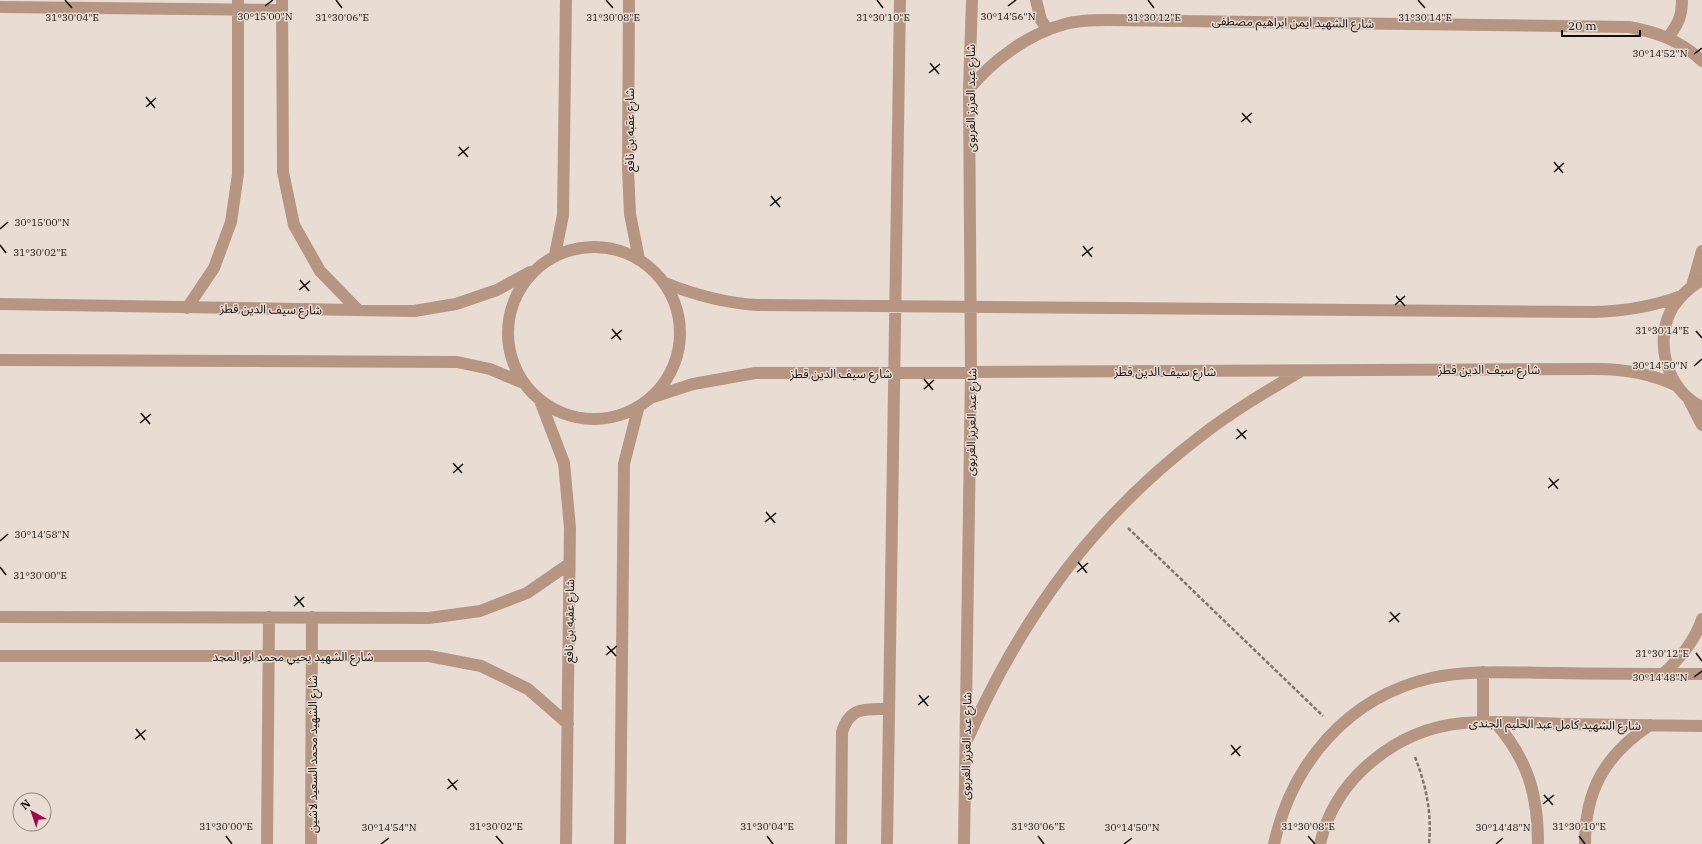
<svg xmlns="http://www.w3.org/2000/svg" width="1702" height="844" viewBox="0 0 1702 844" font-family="'IBM Plex Serif','Noto Sans Arabic',serif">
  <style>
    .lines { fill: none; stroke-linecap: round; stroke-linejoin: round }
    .path { stroke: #7e756e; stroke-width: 2.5; stroke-dasharray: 4 2; stroke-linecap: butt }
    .minor { stroke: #b79583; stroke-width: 12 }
    .ticks { fill: none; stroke: #110d0a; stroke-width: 1.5 }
    .labels { text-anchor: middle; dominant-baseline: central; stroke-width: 3; stroke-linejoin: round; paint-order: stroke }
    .street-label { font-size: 12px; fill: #110d0a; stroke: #e9dcd2 }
    .ticks-label { font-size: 10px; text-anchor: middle; fill: #110d0a; stroke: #e9dcd2; stroke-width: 3; stroke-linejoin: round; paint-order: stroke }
  </style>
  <rect width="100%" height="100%" fill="#e9dcd2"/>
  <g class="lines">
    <path class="path" d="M1128 528 1323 716
      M1415 757C1426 785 1432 813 1429 844"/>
    <path class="minor" d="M282 0 283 172 294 225 320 271 358 310
      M629 0 628 169 630 214 639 259
      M1036 0 1041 20 1048 30
      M0 7 282 10
      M1668 37C1678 25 1682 16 1682 0
      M969 89C993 60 1028 34 1065 24 1079 20 1094 20 1108 20L1629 27C1657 32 1681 41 1702 61
      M508 333a86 86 0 1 1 172 0a86 86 0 1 1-172 0Z
      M555 255 563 215 566 0
      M1702 280C1690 287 1681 295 1673 307 1653 340 1666 390 1702 407
      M665 283C695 295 725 303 757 305L1595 312C1625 311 1652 307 1681 296
      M1692 286 1702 251
      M0 304 414 311 456 304 497 290 530 272
      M187 308 214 268 231 222 238 174V0
      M0 360 457 362 490 369 521 382
      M653 397 693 384 755 373 1595 369C1625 369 1651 373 1677 386
      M1689 400 1702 425
      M541 403 564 463 570 528 566 844
      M0 617 429 618 480 611 527 593 569 564
      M0 656H429L481 666 528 689 568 724
      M1483 672V722
      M1663 674C1680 658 1695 641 1702 619
      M1495 722C1528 760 1538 794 1538 844
      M968 738C1023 615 1094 517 1202 435 1233 411 1267 391 1301 371
      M267 844 269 617
      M311 844 312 617
      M620 844 624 464 638 409
      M841 844 842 732C850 706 867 709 889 709
      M887 844 900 0
      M964 844 971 372 969 89 972 0
      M1274 844C1292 763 1348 697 1431 678 1472 669 1515 673 1557 673 1605 674 1654 674 1702 674
      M1320 844C1335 778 1397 729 1463 723 1496 720 1530 723 1563 724 1609 725 1656 725 1702 726
      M1585 844C1585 790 1605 755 1650 725"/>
  </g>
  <path class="ticks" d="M65 0 72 8M336 0 342 8M606 0 613 8M877 0 883 8M1148 0 1154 8M1418 0 1425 8M265 6 273 0M1008 6 1016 0M1694 54 1702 48M930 63 939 74M929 73 940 64M146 97 155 108M146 107 156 98M1242 113 1251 123M1241 122 1252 113M459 147 468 157M458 156 469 147M1554 162 1563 173M1554 172 1564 163M771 196 780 207M770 206 781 197M0 229 8 222M0 245 6 253M1083 246 1092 257M1082 256 1093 247M300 280 309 291M299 290 310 281M1396 296 1405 306M1395 305 1405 296M612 329 621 340M1696 331 1702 338M611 339 622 330M1694 366 1702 359M924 379 933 390M924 389 934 380M141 413 150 424M140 423 151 414M1237 429 1246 439M1236 439 1247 430M453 463 462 473M453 473 463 464M1549 478 1558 489M1548 488 1559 479M766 512 775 523M765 522 776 513M0 541 8 534M1078 562 1087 573M0 567 6 575M1077 572 1088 563M295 596 304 607M294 606 304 597M1390 612 1399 622M1389 622 1400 613M607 646 616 656M1696 653 1702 661M606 655 617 646M1694 677 1702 671M919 695 928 706M918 705 929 696M136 729 145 740M135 739 146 730M1231 745 1240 756M1231 755 1241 746M448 779 457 790M447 789 458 780M1544 795 1553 805M1543 804 1554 795M226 836 232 844M496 836 503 844M767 836 773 844M1038 836 1044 844M1308 836 1315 844M1579 836 1585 844M381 844 389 838M1124 844 1132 838M1496 844 1503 838"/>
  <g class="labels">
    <g class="street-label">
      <text transform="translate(1293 22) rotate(1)">شارع الشهيد ايمن ابراهيم مصطفى</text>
      <text transform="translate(970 98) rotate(-90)">شارع عبد العزيز الغربوى</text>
      <text transform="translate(629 130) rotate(-90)">شارع عقبه بن نافع</text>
      <text transform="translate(271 309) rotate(1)">شارع سيف الدين قطز</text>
      <text x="1489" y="369">شارع سيف الدين قطز</text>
      <text x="1165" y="371">شارع سيف الدين قطز</text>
      <text x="841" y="373">شارع سيف الدين قطز</text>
      <text transform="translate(971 422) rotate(-89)">شارع عبد العزيز الغربوى</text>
      <text transform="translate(569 621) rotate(-89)">شارع عقبه بن نافع</text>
      <text x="293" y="656">شارع الشهيد يحيي محمد ابو المجد</text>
      <text transform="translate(1555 724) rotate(1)">شارع الشهيد كامل عبد الحليم الجندى</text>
      <text transform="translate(966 746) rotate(-89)">شارع عبد العزيز الغربوى</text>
      <text transform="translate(312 754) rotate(-90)">شارع الشهيد محمد السعيد لاشين</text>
    </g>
  </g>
  <g class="ticks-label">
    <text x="265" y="20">30°15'00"N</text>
    <text x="1008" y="20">30°14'56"N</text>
    <text x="72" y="21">31°30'04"E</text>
    <text x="342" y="21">31°30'06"E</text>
    <text x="613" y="21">31°30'08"E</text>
    <text x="883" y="21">31°30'10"E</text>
    <text x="1154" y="21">31°30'12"E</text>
    <text x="1425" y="21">31°30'14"E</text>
    <text x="1660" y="57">30°14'52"N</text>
    <text x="42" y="226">30°15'00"N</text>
    <text x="40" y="256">31°30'02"E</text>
    <text x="1662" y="334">31°30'14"E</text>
    <text x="1660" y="369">30°14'50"N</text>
    <text x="42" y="538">30°14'58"N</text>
    <text x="40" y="579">31°30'00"E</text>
    <text x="1662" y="657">31°30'12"E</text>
    <text x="1660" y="681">30°14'48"N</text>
    <text x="226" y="830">31°30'00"E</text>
    <text x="496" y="830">31°30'02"E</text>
    <text x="767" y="830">31°30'04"E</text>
    <text x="1038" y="830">31°30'06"E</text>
    <text x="1308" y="830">31°30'08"E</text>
    <text x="1579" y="830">31°30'10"E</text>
    <text x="389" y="831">30°14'54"N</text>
    <text x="1132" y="831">30°14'50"N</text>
    <text x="1503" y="831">30°14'48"N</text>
  </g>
  <g transform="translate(32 812) rotate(320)"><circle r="19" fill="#e9dcd2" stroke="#938982"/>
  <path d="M0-3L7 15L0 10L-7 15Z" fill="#a1084b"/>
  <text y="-6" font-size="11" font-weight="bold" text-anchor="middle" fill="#110d0a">N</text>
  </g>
  <path d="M1562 30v6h78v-6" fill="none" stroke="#110d0a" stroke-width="2"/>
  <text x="1568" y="30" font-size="12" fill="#110d0a" stroke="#e9dcd2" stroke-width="3" paint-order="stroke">20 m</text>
</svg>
